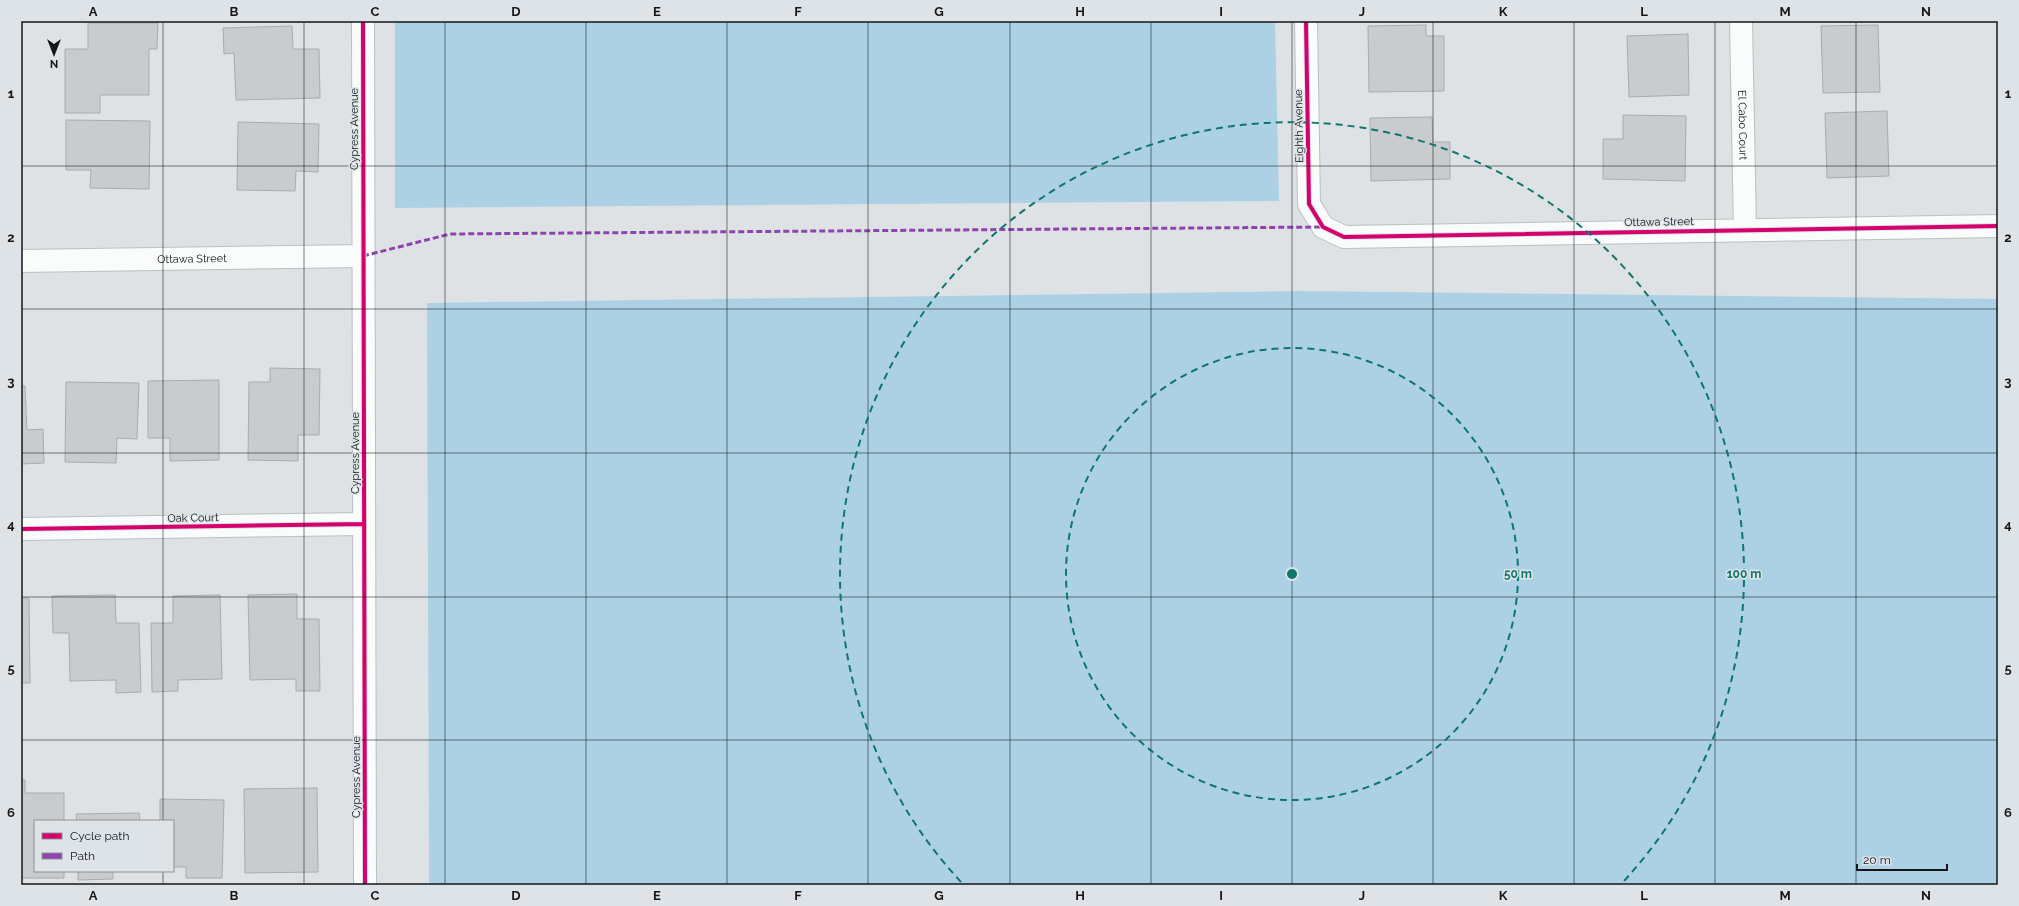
<svg xmlns="http://www.w3.org/2000/svg" width="2019" height="906" viewBox="0 0 2019 906" font-family="Raleway,sans-serif">
  <style>
    .green { fill: #add1e4 }
    .building { fill: #c9cbce; stroke: #a9acad }
    .lines { fill: none; stroke-linecap: round; stroke-linejoin: round }
    .street-casing { stroke: #bdbfc1; stroke-width: 24 }
    .street { stroke: #fafbfb; stroke-width: 22 }
    .quiet { stroke: #8e44ad; stroke-width: 3; stroke-dasharray: 6 3; stroke-linecap: butt }
    .cycleway-casing { stroke: #dde3e7; stroke-width: 6 }
    .cycleway { stroke: #d6006c; stroke-width: 4 }
    .grid { fill: none; stroke: #141618; stroke-width: 1; stroke-opacity: 0.55 }
    .ring { fill: none; stroke: #0f766e; stroke-width: 2; stroke-dasharray: 7 5 }
    .labels { text-anchor: middle; dominant-baseline: central; stroke-width: 3; stroke-linejoin: round; paint-order: stroke }
    .street-label { font-size: 11px; fill: #141618; stroke: #dde3e7 }
    .centre { fill: #0f766e; stroke: #dde3e7; stroke-width: 2 }
    .ring-label { font-size: 12px; text-anchor: middle; font-weight: bold; fill: #0f766e; stroke: #dde3e7; stroke-width: 3; stroke-linejoin: round; paint-order: stroke }
    .neatline { fill: none; stroke: #141618; stroke-width: 1.5 }
    .grid-label { font-size: 13px; text-anchor: middle; font-weight: bold; fill: #141618 }
  </style>
  <rect width="100%" height="100%" fill="#dfe2e5"/>
  <path class="green" d="M395 21H1275L1279 201 395 208Z
    M1300 291 1998 299V885H429L427 303Z"/>
  <path class="building" d="M88 23H158L157 49H149V95H100V113H65V49H88Z
    M1426 25V36H1444V91L1369 92 1368 26Z
    M1878 25 1880 92 1823 93 1821 26Z
    M292 26 293 49H319L320 98 236 100 234 53 224 54 223 28Z
    M1688 34 1689 95 1629 97 1627 36Z
    M1887 111 1889 176 1827 178 1825 113Z
    M1623 115 1686 116 1685 181 1603 179V139H1623Z
    M1432 117 1433 142H1450V179L1371 181 1370 118Z
    M66 120 150 121 149 189 90 188 91 170H66Z
    M238 122 319 124 318 172 296 171 295 191 237 190Z
    M270 368 320 369 319 435H298V461L248 460 249 382H270Z
    M219 380V460L170 461V438H148V381Z
    M66 382 139 383 137 439 117 438 116 463 65 462Z
    M21 386H25L27 430 43 429 44 463 21 464Z
    M297 594V619H319L320 691H296V679L250 680 248 595Z
    M115 595 116 623H139L141 692 116 693V680L70 681 69 633H53L52 596Z
    M220 595 222 679 178 680V691L152 692 151 623H173V596Z
    M21 598H29L30 683H21Z
    M21 780H25V793H64V821H35V871H64V878H21Z
    M317 788 318 872 245 873 244 789Z
    M160 799 224 800 222 878H186V867H173V821H160Z
    M139 813 140 821H77L76 814Z
    M78 871H113V879L78 880Z"/>
  <g class="lines">
    <defs>
      <g id="street">
        <path d="M363 21 365 885"/>
        <path d="M1306 21 1309 204 1323 227 1344 237 1998 226"/>
        <path id="s1" d="M1741 21 1745 230"/>
        <path id="s2" d="M21 261 363 256"/>
        <path d="M21 529 364 524"/>
      </g>
    </defs>
    <use href="#street" class="street-casing"/>
    <use href="#street" class="street"/>
    <path class="quiet" d="M363 256 450 234 1323 227"/>
    <defs>
      <path id="cycleway" d="M363 21 365 885
        M1306 21 1309 204 1323 227 1344 237 1998 226
        M21 529 364 524"/>
    </defs>
    <use href="#cycleway" class="cycleway-casing"/>
    <use href="#cycleway" class="cycleway"/>
  </g>
  <path class="grid" d="M163 21V821M304 21V885M445 21V885M586 21V885M727 21V885M868 21V885M1010 21V885M1151 21V885M1292 21V885M1433 21V885M1574 21V885M1715 21V885M1856 21V885M21 166H1998M21 309H1998M21 453H1998M21 597H1998M21 740H1998M163 871V885"/>
  <g class="ring">
    <circle cx="1292" cy="574" r="226"/>
    <path d="M961 882A452 452 0 1 1 1623 882"/>
  </g>
  <g class="labels">
    <g class="street-label">
      <text stroke="none"><textPath href="#s1" startOffset="104">El Cabo Court</textPath></text>
      <text transform="translate(1299 126) rotate(-91)">Eighth Avenue</text>
      <text transform="translate(354 129) rotate(-90)">Cypress Avenue</text>
      <text transform="translate(1659 222) rotate(-1)">Ottawa Street</text>
      <text stroke="none"><textPath href="#s2" startOffset="171">Ottawa Street</textPath></text>
      <text transform="translate(355 453) rotate(-90)">Cypress Avenue</text>
      <text transform="translate(193 518) rotate(-1)">Oak Court</text>
      <text transform="translate(356 777) rotate(-90)">Cypress Avenue</text>
    </g>
  </g>
  <circle cx="1292" cy="574" r="6" class="centre"/>
  <g class="ring-label">
    <text x="1518" y="578">50 m</text>
    <text x="1744" y="578">100 m</text>
  </g>
  <rect width="2019" height="906" fill="none" stroke="#dde3e7" stroke-width="44"/>
  <rect x="34" y="820" width="140" height="52" fill="#dde3e7" stroke="#8d9194"/>
  <rect x="42" y="833" width="20" height="6" fill="#d6006c" stroke="#8d9194"/>
  <text x="70" y="840" font-size="12" fill="#141618">Cycle path</text>
  <rect x="42" y="853" width="20" height="6" fill="#8e44ad" stroke="#8d9194"/>
  <text x="70" y="860" font-size="12" fill="#141618">Path</text>
  <g transform="translate(54 54) rotate(180)" stroke="#dde3e7" stroke-width="3" paint-order="stroke">
  <path d="M0-3L7 15L0 10L-7 15Z" fill="#141618"/>
  <text y="-6" font-size="11" font-weight="bold" text-anchor="middle" fill="#141618">N</text>
  </g>
  <path d="M1857 864v6h90v-6" fill="none" stroke="#141618" stroke-width="2"/>
  <text x="1863" y="864" font-size="12" fill="#141618" stroke="#dde3e7" stroke-width="3" paint-order="stroke">20 m</text>
  <rect x="22" y="22" width="1975" height="862" class="neatline"/>
  <g class="grid-label">
    <text x="93" y="16">A</text>
    <text x="234" y="16">B</text>
    <text x="375" y="16">C</text>
    <text x="516" y="16">D</text>
    <text x="657" y="16">E</text>
    <text x="798" y="16">F</text>
    <text x="939" y="16">G</text>
    <text x="1080" y="16">H</text>
    <text x="1221" y="16">I</text>
    <text x="1362" y="16">J</text>
    <text x="1503" y="16">K</text>
    <text x="1644" y="16">L</text>
    <text x="1785" y="16">M</text>
    <text x="1926" y="16">N</text>
    <text x="11" y="98">1</text>
    <text x="2008" y="98">1</text>
    <text x="11" y="242">2</text>
    <text x="2008" y="242">2</text>
    <text x="11" y="386">3</text>
    <text x="2008" y="386">3</text>
    <text x="11" y="529">4</text>
    <text x="2008" y="529">4</text>
    <text x="11" y="673">5</text>
    <text x="2008" y="673">5</text>
    <text x="11" y="817">6</text>
    <text x="2008" y="817">6</text>
    <text x="93" y="900">A</text>
    <text x="234" y="900">B</text>
    <text x="375" y="900">C</text>
    <text x="516" y="900">D</text>
    <text x="657" y="900">E</text>
    <text x="798" y="900">F</text>
    <text x="939" y="900">G</text>
    <text x="1080" y="900">H</text>
    <text x="1221" y="900">I</text>
    <text x="1362" y="900">J</text>
    <text x="1503" y="900">K</text>
    <text x="1644" y="900">L</text>
    <text x="1785" y="900">M</text>
    <text x="1926" y="900">N</text>
  </g>
</svg>
